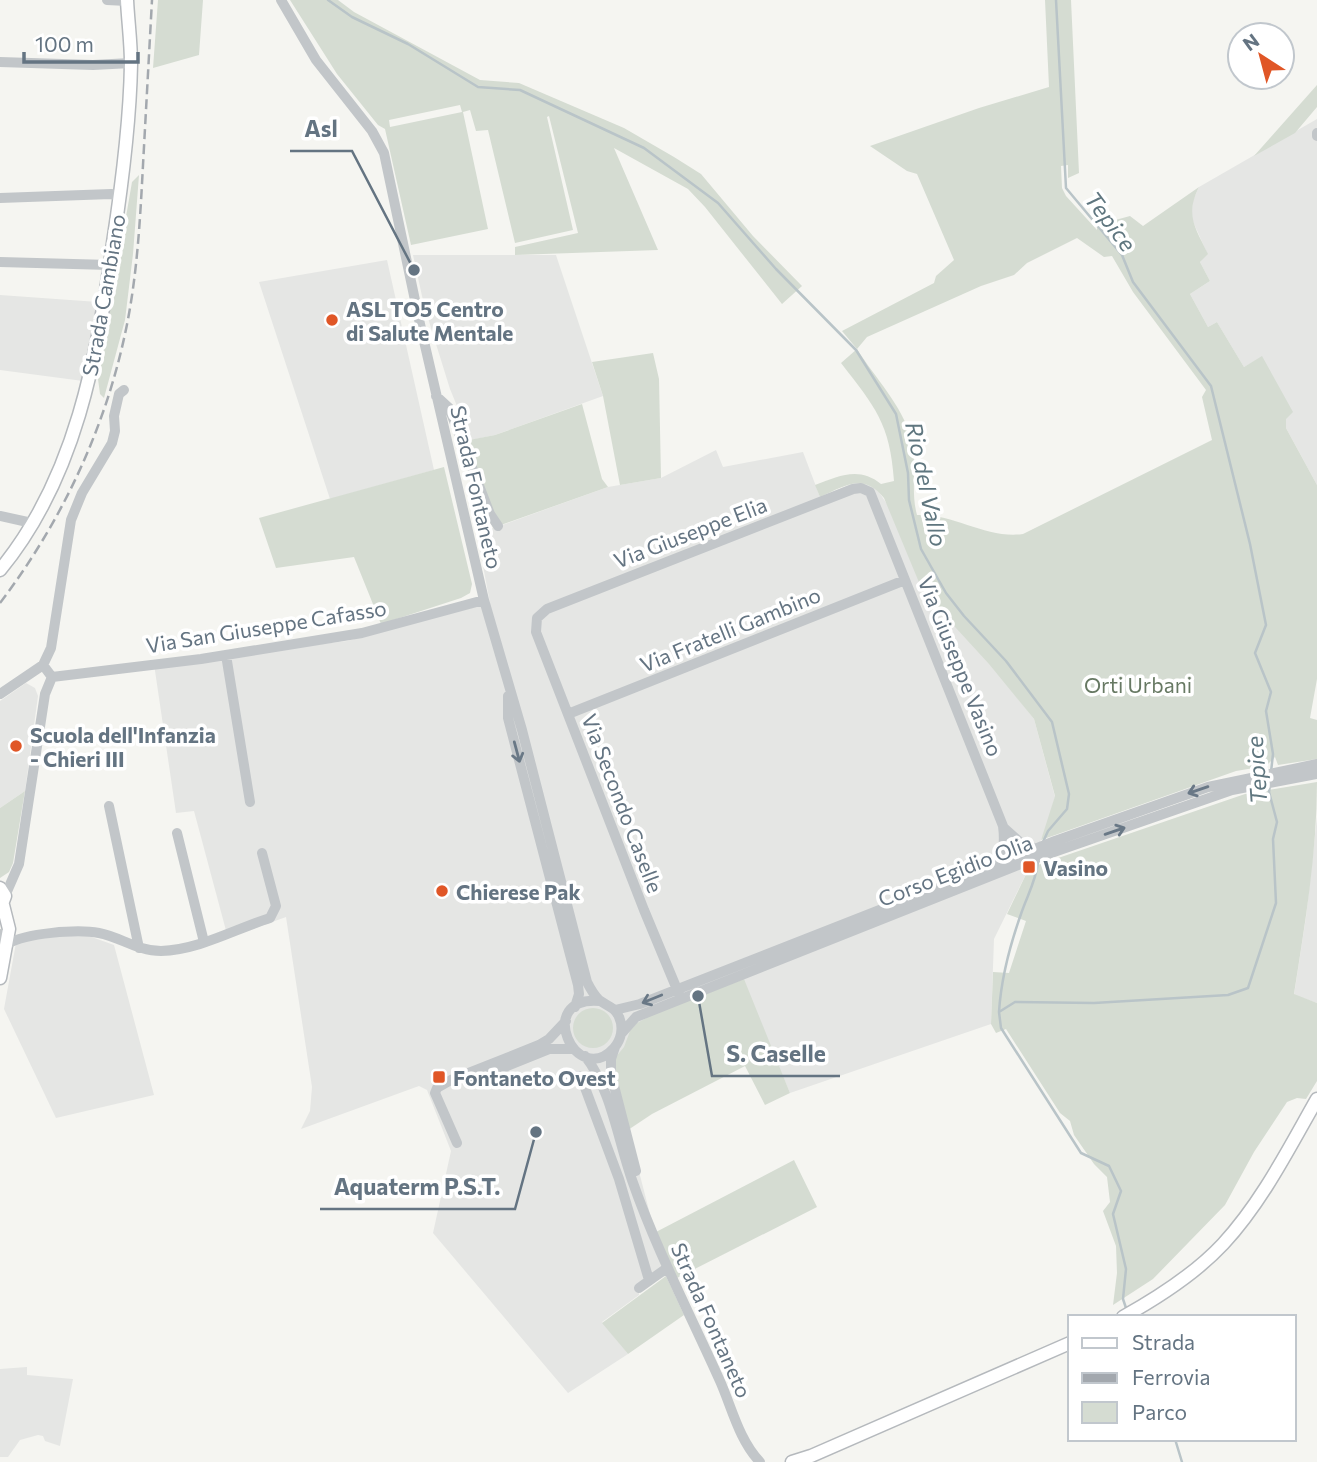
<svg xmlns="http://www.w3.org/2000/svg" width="1317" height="1462" viewBox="0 0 1317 1462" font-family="Commissioner,sans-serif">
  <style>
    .built { fill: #e5e6e4 }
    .green { fill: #d5dcd2; fill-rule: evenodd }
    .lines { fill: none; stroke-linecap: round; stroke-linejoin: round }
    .stream { stroke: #b9c4c8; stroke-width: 2.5 }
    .major-casing { stroke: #b5b9bd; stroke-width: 15 }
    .minor { stroke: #c2c6c9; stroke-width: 10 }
    .major { stroke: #fff; stroke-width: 12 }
    .rail { stroke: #a3a8ae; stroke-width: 2.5; stroke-dasharray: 10 5; stroke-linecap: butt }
    .oneway { stroke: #697886 }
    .poi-dot { fill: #e05626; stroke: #fff; stroke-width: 2.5 }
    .labels { text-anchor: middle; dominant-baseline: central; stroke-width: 7; stroke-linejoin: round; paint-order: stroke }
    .street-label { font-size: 21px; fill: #647482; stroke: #fff }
    .poi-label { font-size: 21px; font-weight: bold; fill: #647482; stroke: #fff; text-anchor: start }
    .park-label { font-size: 21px; fill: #677963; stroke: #fff }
    .water-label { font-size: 23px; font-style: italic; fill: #5f767f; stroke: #fff }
    .leader { fill: none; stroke: #647482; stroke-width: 2.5 }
    .callout-dot { fill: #647482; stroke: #fff; stroke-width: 2.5 }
    .callout-label { font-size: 23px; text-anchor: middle; font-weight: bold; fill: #647482; stroke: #fff; stroke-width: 7; stroke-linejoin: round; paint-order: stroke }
  </style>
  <rect width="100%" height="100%" fill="#f5f5f1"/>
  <path class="built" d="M1317 119V485L1286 428 1285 419 1262 357 1244 367 1217 322 1208 327 1190 294 1210 281 1200 262 1207 253 1191 217 1193 200 1199 187Z
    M413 255H556L603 396 495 435 471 440 450 389 436 344 424 305Z
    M387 260 434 470 330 499 259 282Z
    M0 295 98 302 91 350 83 381 0 370Z
    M716 450 723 467 803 452 820 497 856 482 869 484 877 489 1001 677 1034 719 1055 797 1046 828 1029 868 994 939 991 1024 790 1093 746 988 628 1129 666 1276 639 1287V1295L602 1322 628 1354 568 1393 433 1233 451 1151 427 1090 419 1086 301 1129 310 1111 312 1087 286 917 228 938 194 811 176 813 154 664 347 641 490 603 477 534 608 487 661 478Z
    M26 683 35 688 38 696 25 791 0 808V701Z
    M1317 817V1003L1294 995 1306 917Z
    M86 935 114 945 154 1095 56 1118 4 1009 16 943 42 938Z
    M27 1367V1375L73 1379 60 1446 45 1441 43 1436 38 1435 20 1440 8 1457H0V1369Z"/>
  <path class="green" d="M158 0H203L199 55 153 68Z
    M290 0H338L354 12 480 80 519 83 624 128 674 157 701 174 753 236 802 286 782 304 705 207 688 189 614 148 658 250 515 255V247L578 233 549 116 547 117 573 230 515 243 488 130 476 131 470 110 463 112 488 229 411 245 385 129 378 125 337 74ZM460 105 462 112 390 127 389 120Z
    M1045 0H1071L1079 173 1068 178V165L1061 166 1062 188 1066 196 1097 230V225L1130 216 1143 226 1199 187C1185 215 1195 227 1208 254L1200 262 1210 281 1190 294 1208 327 1217 322 1244 367 1262 356 1293 412 1286 419V428L1317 485V679L1310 718 1317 720V759L1278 765 1275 757 1266 766 1236 771 1041 840 1055 796 1034 719 989 664 923 592 884 498C863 472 845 486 820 497L815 485C839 476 859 466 881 484L894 481C890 423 875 407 841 363L857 349 842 331 934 283 936 276 954 260 917 174 907 171 870 146 979 108 1049 87ZM1077 238 1104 257 1112 256 1133 292 1206 390 1202 397 1212 440 1023 534C987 539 953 513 917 515 910 490 918 464 911 438 902 405 875 378 857 349L867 337 981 286 1014 275 1027 263Z
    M1317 85V107L1295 133 1254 156Z
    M139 175 133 254 125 320 104 398 100 394 98 379 132 182Z
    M653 353 659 379 661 478 620 485 603 396 592 362Z
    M582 404 602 479 608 487 501 525 496 519 464 441 495 435Z
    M444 467 472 584 470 593 461 598 381 624 354 557 276 568 259 518Z
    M1317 782C1317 853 1305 924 1294 994L1317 1003V1081L1306 1099 1297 1098 1287 1102 1254 1152 1225 1205 1153 1279 1113 1305 1117 1273 1116 1246 1103 1211 1110 1202 1107 1177 1094 1164 1074 1135 1070 1121 1060 1113 1006 1029 996 1033 991 1024 993 972 1009 973 1026 921 1007 914 1029 868 1245 794Z
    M25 791 13 863 9 872 0 878V808Z
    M744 979 790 1093 765 1105 745 1066 652 1114 628 1130 616 1077 615 1058 624 1047 630 1031 637 1023 654 1014Z
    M573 1028a20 20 0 1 1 40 0a20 20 0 1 1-40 0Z
    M794 1160 817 1207 675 1279 656 1232Z
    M666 1276 684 1315 628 1354 602 1323Z"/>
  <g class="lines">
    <path class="stream" d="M328 0 352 17 408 44 478 87 520 90 644 148 718 203 776 269 856 350 896 414 908 473 909 500 921 549 946 593 964 616 1006 661 1052 722 1069 794 1067 809 1048 831 1043 842
      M1056 0 1066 188 1122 255 1133 282 1211 386 1250 544 1266 625 1255 653 1271 692 1266 711 1273 754 1271 772
      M999 1012C1001 980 1010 945 1021 914 1027 896 1036 881 1038 862
      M1127 1311 1123 1299 1126 1269 1113 1214 1121 1191 1109 1166 1081 1153 1001 1028 999 1012 1015 1002 1094 1003 1228 995 1248 988 1276 903 1273 839 1277 822 1269 792 1270 785
      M1175 1439 1182 1462"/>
    <defs>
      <path id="major" d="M0 570C76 478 97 357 113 243 122 184 130 124 131 64 131 42 128 21 127 0
        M0 888 5 896 0 909
        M0 978 9 929 3 905
        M1123 1317C1159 1297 1195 1274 1223 1244 1262 1202 1289 1148 1317 1099
        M792 1462 811 1456 1070 1343"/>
    </defs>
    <use href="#major" class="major-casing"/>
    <path class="minor" d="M107 0 127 1
      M281 0 316 60 372 131 384 153 420 324 484 600 522 730 587 982C590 988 594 995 599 1000 607 1006 615 1007 619 1017 624 1028 621 1040 614 1048 576 1090 533 995 600 1001
      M0 62 93 65 131 63
      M1317 133V136
      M0 198 111 194 120 196
      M0 262 110 265
      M436 396 449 408 490 514 498 526
      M0 516 32 523
      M226 655 250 802
      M52 677 201 659 362 633 484 600
      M52 677 43 665 51 648 71 520 82 493 112 443 115 431 114 416 119 394 124 390
      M0 694 43 665
      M508 696V718L578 985 579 994 575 1007
      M568 714 905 580
      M109 806 139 948
      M1004 828 1022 844 1034 848
      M177 833 204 942
      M5 896 19 864 45 694 52 677
      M0 934 2 939 8 944C25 933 78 929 99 933 120 937 138 951 161 951 199 950 235 929 270 918L276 906 262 853
      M681 999 644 910 536 632 537 618 547 609 853 489 861 488 870 492 1003 826C1005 842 1004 851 996 864
      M615 1010 640 1004 1055 841 1208 787 1317 764
      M621 1034 636 1017 1031 860 1232 790 1317 774
      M615 1047 611 1059V1074L636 1171
      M585 1056C611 1089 618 1140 632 1180 656 1249 690 1314 720 1381 732 1408 739 1440 760 1462
      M462 1078 475 1079 549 1049H573
      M568 1078 578 1076 584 1085 619 1179 649 1280
      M457 1143 435 1093 437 1088 451 1080 539 1045 549 1039 566 1021
      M639 1288 667 1268"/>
    <use href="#major" class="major"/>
    <path class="rail" d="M0 603C60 524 104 432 125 334 137 279 140 222 143 165 146 110 149 55 152 0"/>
  </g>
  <defs><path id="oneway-shaft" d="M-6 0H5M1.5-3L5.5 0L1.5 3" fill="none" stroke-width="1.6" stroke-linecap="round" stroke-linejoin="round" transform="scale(1.75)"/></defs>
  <g class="oneway">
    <use href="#oneway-shaft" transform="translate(517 752) rotate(75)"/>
    <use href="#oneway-shaft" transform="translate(1198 790) rotate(161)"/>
    <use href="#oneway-shaft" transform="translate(1115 831) rotate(-19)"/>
    <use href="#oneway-shaft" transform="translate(652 999) rotate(158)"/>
  </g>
  <g class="poi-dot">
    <circle cx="332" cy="320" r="7"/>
    <circle cx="16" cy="746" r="7"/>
    <rect x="1022" y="860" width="14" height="14" rx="3.5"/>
    <circle cx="442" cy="891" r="7"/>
    <rect x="432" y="1070" width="14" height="14" rx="3.5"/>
  </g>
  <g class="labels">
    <g class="street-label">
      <text transform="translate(103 295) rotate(-80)">Strada Cambiano</text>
      <text transform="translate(477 487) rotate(77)">Strada Fontaneto</text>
      <text transform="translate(690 532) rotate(-21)">Via Giuseppe Elia</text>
      <text transform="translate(266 626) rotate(-9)">Via San Giuseppe Cafasso</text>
      <text transform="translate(730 629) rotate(-22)">Via Fratelli Gambino</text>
      <text transform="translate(961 666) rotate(68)">Via Giuseppe Vasino</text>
      <text transform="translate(623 803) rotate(69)">Via Secondo Caselle</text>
      <text transform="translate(955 870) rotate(-21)">Corso Egidio Olia</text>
      <text transform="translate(712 1320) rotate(66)">Strada Fontaneto</text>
    </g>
    <g class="poi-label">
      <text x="346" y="308">ASL TO5 Centro<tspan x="346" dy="24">di Salute Mentale</tspan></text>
      <text x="30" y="734">Scuola dell'Infanzia<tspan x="30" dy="24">- Chieri III</tspan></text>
      <text x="1043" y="867">Vasino</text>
      <text x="456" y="891">Chierese Pak</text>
      <text x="453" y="1077">Fontaneto Ovest</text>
    </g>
    <g class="park-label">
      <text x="1138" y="684">Orti Urbani</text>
    </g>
    <g class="water-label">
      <text transform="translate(1111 221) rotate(53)">Tepice</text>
      <text transform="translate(927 484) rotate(78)">Rio del Vallo</text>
      <text transform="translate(1256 770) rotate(-94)">Tepice</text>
    </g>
  </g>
  <path class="leader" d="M414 270L352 151H290M698 996L712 1076H840M536 1132L515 1209H320"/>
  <g class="callout-dot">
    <circle cx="414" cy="270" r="7"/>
    <circle cx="698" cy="996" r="7"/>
    <circle cx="536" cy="1132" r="7"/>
  </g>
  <g class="callout-label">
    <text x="321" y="137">Asl</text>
    <text x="776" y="1062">S. Caselle</text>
    <text x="417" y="1195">Aquaterm P.S.T.</text>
  </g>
  <rect x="1068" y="1315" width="228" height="126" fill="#ffffff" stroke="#c1c7cd" stroke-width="2"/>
  <rect x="1082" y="1338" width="35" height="10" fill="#ffffff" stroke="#c1c7cd" stroke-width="2"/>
  <text x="1132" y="1350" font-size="21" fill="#647482">Strada</text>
  <rect x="1082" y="1373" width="35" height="10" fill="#a3a8ae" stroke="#c1c7cd" stroke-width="2"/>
  <text x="1132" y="1385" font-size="21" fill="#647482">Ferrovia</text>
  <rect x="1082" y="1402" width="35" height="21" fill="#d5dcd2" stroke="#c1c7cd" stroke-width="2"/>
  <text x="1132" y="1420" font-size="21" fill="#647482">Parco</text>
  <g transform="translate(1261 56) rotate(324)"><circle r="33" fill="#ffffff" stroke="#c1c7cd" stroke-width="2"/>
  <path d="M0-5L12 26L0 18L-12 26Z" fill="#e05626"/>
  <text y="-10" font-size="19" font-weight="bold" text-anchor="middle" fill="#647482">N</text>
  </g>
  <path d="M24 52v10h114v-10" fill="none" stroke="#647482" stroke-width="3.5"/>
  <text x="35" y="52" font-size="21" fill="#647482" stroke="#ffffff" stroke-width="5" paint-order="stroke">100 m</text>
</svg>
